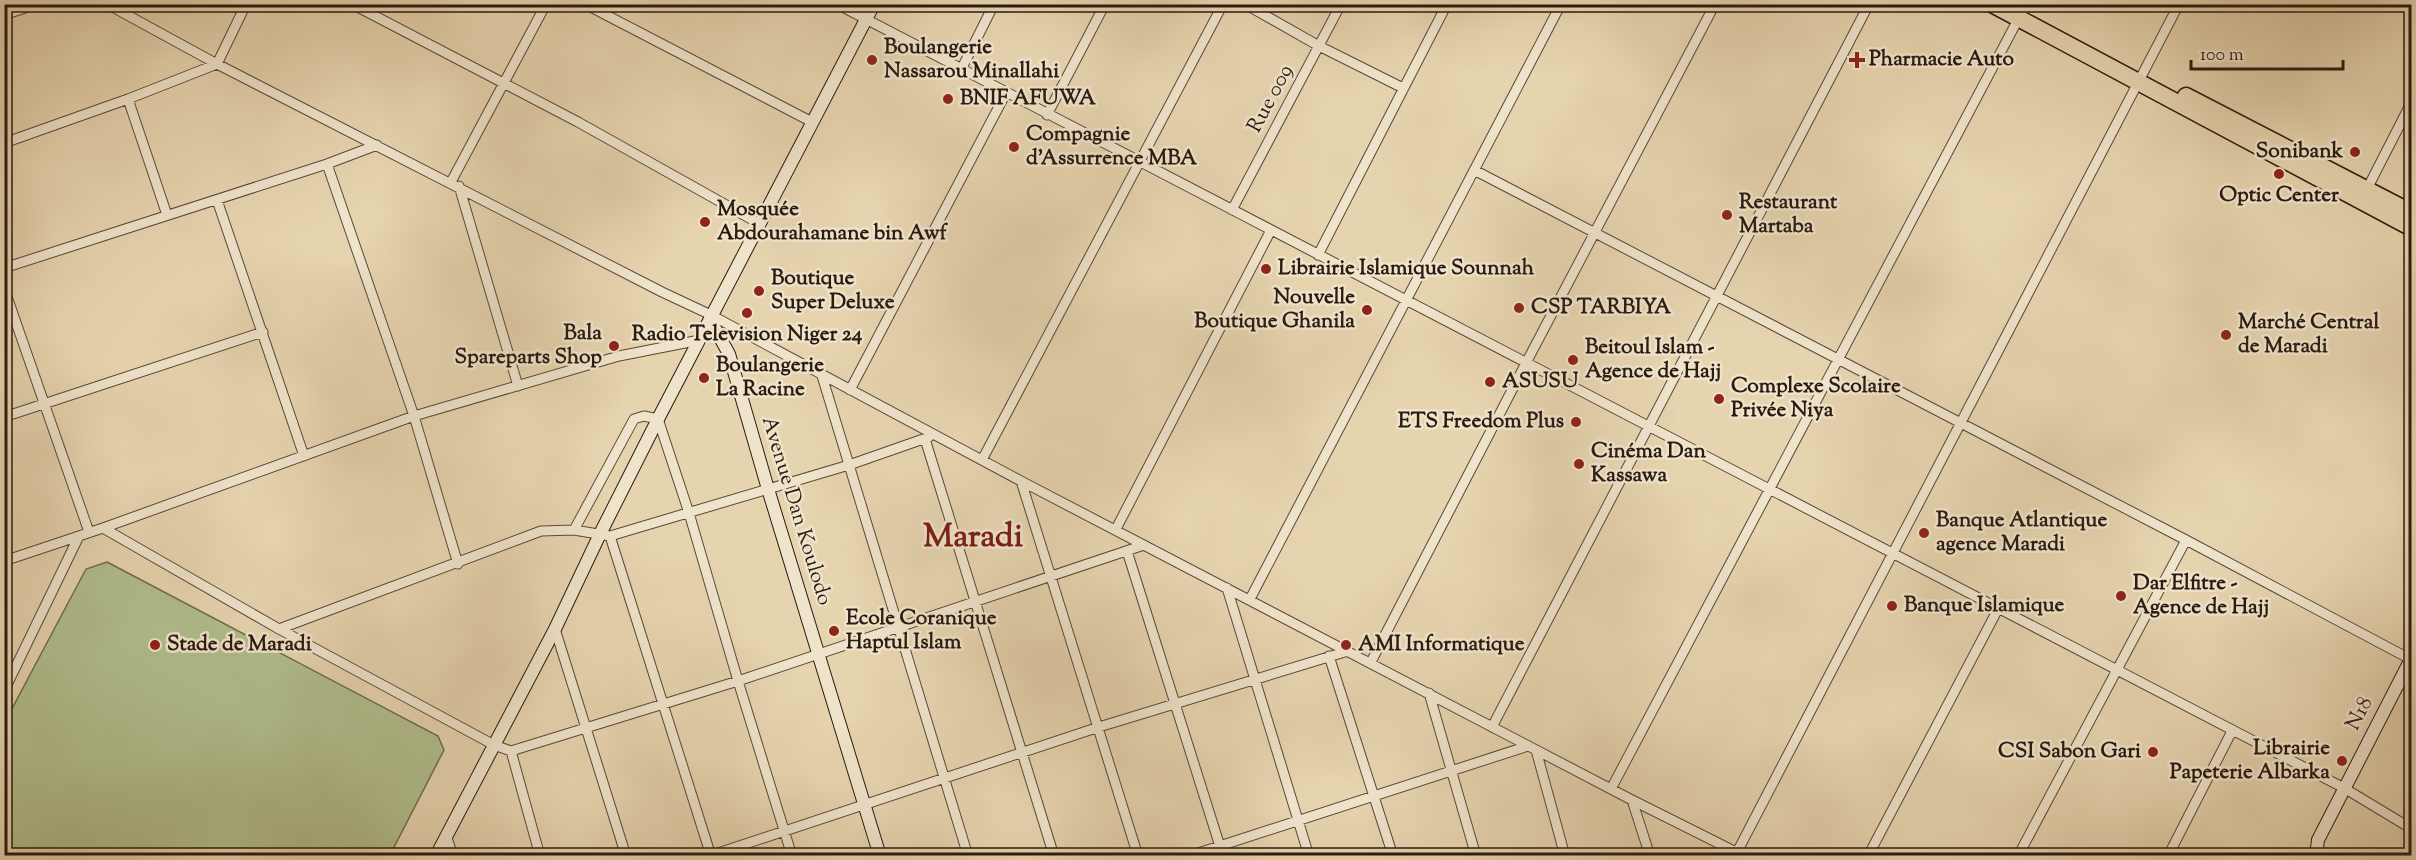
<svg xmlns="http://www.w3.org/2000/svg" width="2416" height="860" viewBox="0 0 2416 860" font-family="'Sorts Mill Goudy',serif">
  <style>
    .green { fill: #b1bd8d; stroke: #6e6c4e; stroke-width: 1.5 }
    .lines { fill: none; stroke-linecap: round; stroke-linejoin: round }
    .street-casing { stroke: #594838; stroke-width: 11 }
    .secondary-casing { stroke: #2a1a10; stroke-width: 14 }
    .highway-casing { stroke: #2a1a10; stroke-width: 19 }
    .street { stroke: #efe3cb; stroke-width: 9 }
    .secondary { stroke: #efe3cb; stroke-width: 12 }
    .highway { stroke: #e6d4af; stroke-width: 16 }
    .poi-dot { fill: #8f2418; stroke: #efe3cb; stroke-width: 2 }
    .labels { text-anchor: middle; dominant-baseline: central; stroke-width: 5; stroke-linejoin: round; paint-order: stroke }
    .poi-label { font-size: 21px; font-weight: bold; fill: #2a1a10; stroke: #efe3cb; text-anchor: start }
    .street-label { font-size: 21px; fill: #2a1a10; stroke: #efe3cb }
    .town-label { font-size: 33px; font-weight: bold; fill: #7a1f14; stroke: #efe3cb }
  </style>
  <rect width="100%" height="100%" fill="#e6d4af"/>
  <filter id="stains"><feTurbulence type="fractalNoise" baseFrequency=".00333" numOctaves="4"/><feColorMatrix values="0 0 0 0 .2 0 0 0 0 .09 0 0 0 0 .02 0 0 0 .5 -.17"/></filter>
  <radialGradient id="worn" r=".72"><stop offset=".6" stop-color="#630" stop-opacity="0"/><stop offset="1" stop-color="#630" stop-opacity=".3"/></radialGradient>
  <path class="green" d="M107 562 438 736 444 750 390 855H5V722L86 569Z"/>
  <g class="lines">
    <defs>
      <path id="street" d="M107 4 217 64 662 292 711 315 1021 481 1632 800 1744 856
        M352 4 578 122 760 224
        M585 4 812 122
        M837 4 2344 788 2412 829
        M1245 4 1319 46 1403 88
        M4 15 37 4
        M961 70 994 4
        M128 99 167 215
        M1047 115 1105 4
        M4 143 128 99 217 64 246 4
        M327 164 414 416 458 564
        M1474 170 2186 540 2410 659
        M451 182 546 4
        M459 186 518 386
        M2365 193 2412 101
        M217 200 304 456
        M1232 210 1341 4
        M1318 255 1447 4
        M4 268 327 164 377 145
        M4 288 89 532
        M822 376 968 856
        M850 390 1006 93
        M4 417 263 332
        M925 439 1054 856
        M982 460 1223 4
        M1021 481 1138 856
        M103 528 279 629 494 745 511 751 738 681 1144 545
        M1116 529 1271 230
        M574 530 634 419 644 416 658 419 689 513 738 681 792 856
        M610 536 849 465 929 437
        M1127 551 1223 856
        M4 561 103 528 414 416 619 356 700 340
        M1227 588 1309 856
        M1250 599 1561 4
        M279 629 541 531 574 530 610 536 711 856
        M555 629 626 856
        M1329 656 1393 856
        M1371 662 1526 363 1715 4
        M4 691 79 536
        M1429 693 1476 856
        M1492 727 1869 4
        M1536 750 1565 856
        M511 751 540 856
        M1611 789 2023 10
        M1632 800 1650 856
        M446 835 453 856
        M709 856 1099 727 1348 651
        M1189 856 1528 746
        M1735 856 2179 4
        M1868 856 1998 609
        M2018 856 2186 540
        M2168 856 2232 731"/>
      <path id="secondary" d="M710 319 729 354 768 489 880 856
        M436 856 555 629 600 534 658 419 874 4
        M2316 856 2318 840 2412 657"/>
      <path id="highway" d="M1992 4 2412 228
        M2186 96 2412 213"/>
    </defs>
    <use href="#street" class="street-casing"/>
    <use href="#secondary" class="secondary-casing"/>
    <use href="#highway" class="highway-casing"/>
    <use href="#street" class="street"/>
    <use href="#secondary" class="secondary"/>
    <use href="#highway" class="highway"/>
  </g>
  <g class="poi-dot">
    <circle cx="872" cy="60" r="6"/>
    <path d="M1854 51h6v6h6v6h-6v6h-6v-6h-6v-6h6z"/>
    <circle cx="948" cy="99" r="6"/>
    <circle cx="1014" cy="147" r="6"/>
    <circle cx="2355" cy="152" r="6"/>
    <circle cx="2279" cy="174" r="6"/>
    <circle cx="1727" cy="215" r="6"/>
    <circle cx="705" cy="222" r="6"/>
    <circle cx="1266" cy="269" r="6"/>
    <circle cx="759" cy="291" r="6"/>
    <circle cx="1519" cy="308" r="6"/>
    <circle cx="1367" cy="310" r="6"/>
    <circle cx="747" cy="313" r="6"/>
    <circle cx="2226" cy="335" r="6"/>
    <circle cx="614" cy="346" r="6"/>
    <circle cx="1573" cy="360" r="6"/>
    <circle cx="704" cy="378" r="6"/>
    <circle cx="1490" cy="382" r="6"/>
    <circle cx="1719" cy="399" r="6"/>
    <circle cx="1576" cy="422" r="6"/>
    <circle cx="1579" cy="464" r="6"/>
    <circle cx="1924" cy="533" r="6"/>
    <circle cx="2121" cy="596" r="6"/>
    <circle cx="1892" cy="606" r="6"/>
    <circle cx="834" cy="631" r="6"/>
    <circle cx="155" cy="645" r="6"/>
    <circle cx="1346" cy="645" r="6"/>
    <circle cx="2153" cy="752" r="6"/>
    <circle cx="2342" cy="761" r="6"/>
  </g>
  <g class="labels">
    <g class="poi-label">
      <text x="884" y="48">Boulangerie<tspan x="884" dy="24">Nassarou Minallahi</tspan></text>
      <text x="1869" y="60">Pharmacie Auto</text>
      <text x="960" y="99">BNIF AFUWA</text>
      <text x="1026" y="135">Compagnie<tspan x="1026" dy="24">d'Assurrence MBA</tspan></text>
      <text x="2343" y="152" text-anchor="end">Sonibank</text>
      <text x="2279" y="196" text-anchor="middle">Optic Center</text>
      <text x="1739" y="203">Restaurant<tspan x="1739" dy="24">Martaba</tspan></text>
      <text x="717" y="210">Mosquée<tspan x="717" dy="24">Abdourahamane bin Awf</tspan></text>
      <text x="1278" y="269">Librairie Islamique Sounnah</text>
      <text x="771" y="279">Boutique<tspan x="771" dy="24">Super Deluxe</tspan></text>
      <text x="1355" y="298" text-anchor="end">Nouvelle<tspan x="1355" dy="24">Boutique Ghanila</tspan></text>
      <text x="1531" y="308">CSP TARBIYA</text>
      <text x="2238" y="323">Marché Central<tspan x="2238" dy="24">de Maradi</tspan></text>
      <text x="602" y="334" text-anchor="end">Bala<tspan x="602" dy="24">Spareparts Shop</tspan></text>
      <text x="747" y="335" text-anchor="middle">Radio Television Niger 24</text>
      <text x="1585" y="348">Beitoul Islam -<tspan x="1585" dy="24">Agence de Hajj</tspan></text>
      <text x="716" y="366">Boulangerie<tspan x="716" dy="24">La Racine</tspan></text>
      <text x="1502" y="382">ASUSU</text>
      <text x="1731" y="387">Complexe Scolaire<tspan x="1731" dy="24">Privée Niya</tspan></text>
      <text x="1564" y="422" text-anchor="end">ETS Freedom Plus</text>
      <text x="1591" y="452">Cinéma Dan<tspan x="1591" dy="24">Kassawa</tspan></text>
      <text x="1936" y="521">Banque Atlantique<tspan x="1936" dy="24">agence Maradi</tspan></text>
      <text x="2133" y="584">Dar Elfitre -<tspan x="2133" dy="24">Agence de Hajj</tspan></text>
      <text x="1904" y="606">Banque Islamique</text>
      <text x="846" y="619">Ecole Coranique<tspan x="846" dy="24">Haptul Islam</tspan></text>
      <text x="167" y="645">Stade de Maradi</text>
      <text x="1358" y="645">AMI Informatique</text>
      <text x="2330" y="749" text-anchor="end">Librairie<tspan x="2330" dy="24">Papeterie Albarka</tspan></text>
      <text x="2141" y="752" text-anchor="end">CSI Sabon Gari</text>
    </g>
    <g class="street-label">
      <text transform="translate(1271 99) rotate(-62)">Rue 009</text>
      <text transform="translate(796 511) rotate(73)">Avenue Dan Koulodo</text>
      <text transform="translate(2360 714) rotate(-63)">N18</text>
    </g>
    <g class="town-label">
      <text x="973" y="538">Maradi</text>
    </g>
  </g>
  <rect width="2416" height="860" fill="none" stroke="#e6d4af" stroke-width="24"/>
  <rect x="6" y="6" width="2404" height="848" fill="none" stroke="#2a1a10" stroke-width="3"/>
  <rect x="12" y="12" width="2392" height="836" fill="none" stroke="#2a1a10" stroke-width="1.5"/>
  <path d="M2191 60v9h152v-9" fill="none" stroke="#2a1a10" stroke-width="3"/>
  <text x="2200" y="60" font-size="18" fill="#2a1a10" stroke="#efe3cb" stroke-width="4.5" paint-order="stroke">100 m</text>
  <rect width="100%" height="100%" filter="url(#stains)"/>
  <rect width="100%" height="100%" fill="url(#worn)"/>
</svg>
